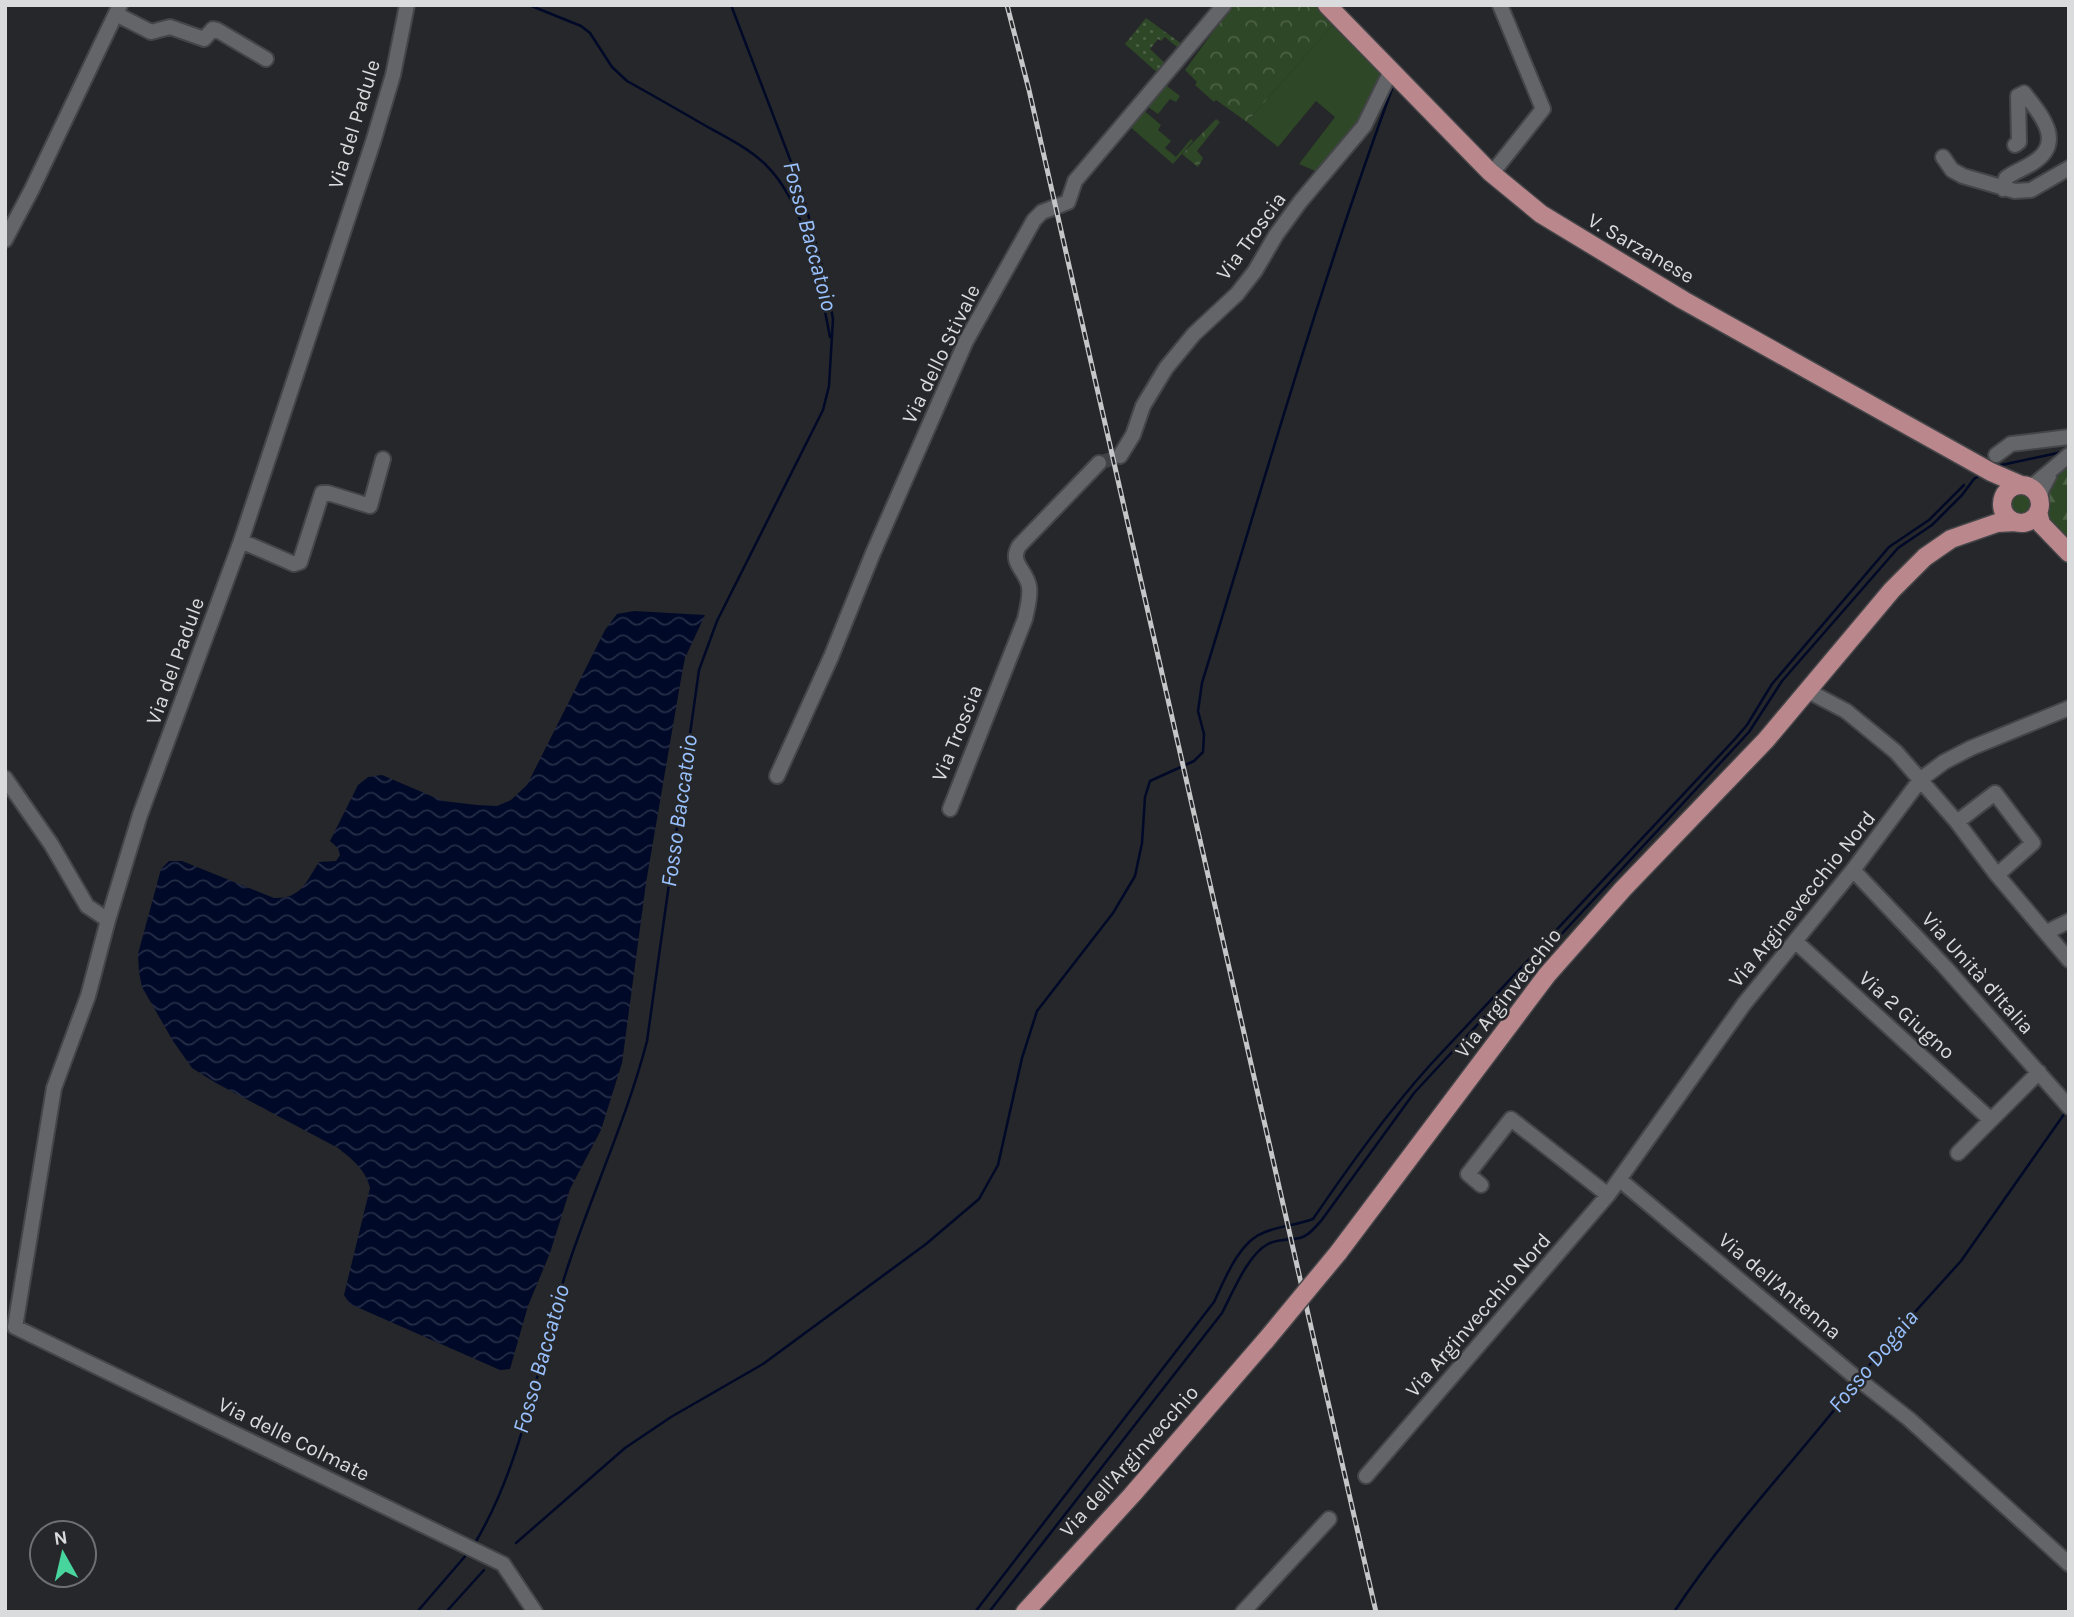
<svg xmlns="http://www.w3.org/2000/svg" width="2074" height="1617" viewBox="0 0 2074 1617" font-family="Karla,sans-serif">
  <style>
    .grass { fill: #2e4726 }
    .forest { fill: url(#forest-firs) }
    .park { fill: url(#park-crowns) }
    .garden { fill: url(#garden-dots) }
    .water { fill: url(#water-waves) }
    .lines { fill: none; stroke-linecap: round; stroke-linejoin: round }
    .stream { stroke: #000927; stroke-width: 2.5 }
    .minor-tunnel { stroke: #414245; stroke-width: 14; stroke-dasharray: 14 7; stroke-linecap: butt }
    .minor-casing { stroke: #444548; stroke-width: 18 }
    .major-casing { stroke: #444548; stroke-width: 21 }
    .minor { stroke: #646568; stroke-width: 14 }
    .major { stroke: #ba878c; stroke-width: 18 }
    .rail-casing { stroke: #c5c6c8; stroke-width: 5 }
    .rail { stroke: #26272a; stroke-width: 2.5; stroke-dasharray: 8; stroke-linecap: butt }
    .major-bridge-casing { stroke: #444548; stroke-width: 21; stroke-linecap: butt }
    .major-bridge { stroke: #ba878c; stroke-width: 18 }
    .labels { text-anchor: middle; dominant-baseline: central; stroke-width: 5; stroke-linejoin: round; paint-order: stroke }
    .street-label { font-size: 21px; fill: #dadbdd; stroke: #26272a }
    .water-label { font-size: 23px; font-style: italic; fill: #98c1fe; stroke: #26272a }
  </style>
  <defs>
    <pattern id="forest-firs" width="22" height="20" patternUnits="userSpaceOnUse" patternTransform="scale(1.75)"><rect width="22" height="20" fill="#2e4726"/><path d="M5 1l3.5 6h-7zM16 11l3.5 6h-7z" fill="#4c6145"/></pattern>
    <pattern id="park-crowns" width="20" height="18" patternUnits="userSpaceOnUse" patternTransform="scale(1.75)"><rect width="20" height="18" fill="#2e4726"/><path d="M2 6a3 3 0 1 1 6 0M12 15a3 3 0 1 1 6 0" fill="none" stroke="#4c6145"/></pattern>
    <pattern id="garden-dots" width="8" height="8" patternUnits="userSpaceOnUse" patternTransform="scale(1.75)"><rect width="8" height="8" fill="#2e4726"/><path d="M2 2h.1M6 6h.1" fill="none" stroke="#4c6145" stroke-width="1.8" stroke-linecap="round"/></pattern>
    <pattern id="water-waves" width="16" height="10" patternUnits="userSpaceOnUse" patternTransform="scale(1.75)"><rect width="16" height="10" fill="#000927"/><path d="M0 5q4-4 8 0t8 0" fill="none" stroke="#252c46"/></pattern>
  </defs>
  <rect width="100%" height="100%" fill="#26272a"/>
  <path class="grass" d="M1335 22 1385 75 1361 123 1320 173 1299 164 1335 117 1316 101 1278 147 1247 122Z
    M1163 83 1180 96 1176 102 1170 99 1158 114 1145 105Z
    M1141 108 1161 125 1158 130 1171 141 1165 148 1176 157 1191 139 1193 141 1173 164 1128 125Z
    M2007 504a12 12 0 1 1 24 0a12 12 0 1 1-24 0Z"/>
  <path class="forest" d="M2069 464V549C2056 531 2039 509 2050 486 2055 478 2063 471 2069 464Z"/>
  <path class="park" d="M1233 5H1318L1335 22 1247 122 1216 100 1214 102 1195 85 1197 82 1185 70Z
    M1216 119 1220 122 1197 151 1203 158 1198 167 1182 154Z"/>
  <path class="garden" d="M1146 18 1186 47 1183 52 1165 37 1161 41 1158 39 1150 49 1169 67 1160 75 1125 44Z"/>
  <path class="water" d="M634 611 705 615 685 658 681 679 646 883 622 1063 601 1130 570 1189 550 1253 528 1306 510 1369 500 1370 350 1304 344 1295 370 1188C366 1170 352 1159 338 1148L216 1083 192 1068 173 1041 142 987 139 972 138 954 161 869 169 861H182L274 898C301 899 306 882 319 862L336 861 340 855 338 848 330 841 358 785 368 777 382 775 443 801 477 805 497 806 511 800 527 785 605 630 617 614Z"/>
  <g class="lines">
    <path class="stream" d="M529 5 581 26 590 33 612 67 627 81C654 96 680 111 706 126 726 137 748 148 765 164 807 205 819 281 830 337
      M1997 466 2062 452
      M1861 1376 1886 1344 1961 1261 2067 1110
      M475 1543C525 1459 538 1358 568 1266 593 1191 627 1118 647 1041L699 670 717 621 823 410 829 386 833 319 826 281 801 188 731 5
      M516 1543 625 1448 671 1417 763 1364 926 1244 979 1199 998 1165 1022 1058 1037 1011 1113 913 1135 876 1142 843 1145 797 1150 781 1194 761 1203 752 1204 734 1198 711 1202 683C1263 485 1320 284 1392 89
      M417 1612 467 1554
      M446 1612 484 1570
      M975 1612 1214 1302C1225 1279 1239 1241 1265 1232 1280 1226 1297 1225 1313 1219 1350 1165 1387 1113 1431 1064L1735 739 1747 725 1772 684 1889 547 1929 520 1964 485
      M989 1612 1222 1313C1232 1294 1248 1254 1268 1244 1278 1239 1290 1240 1300 1238 1309 1236 1315 1227 1321 1221L1414 1093 1749 732 1782 681 1898 548 1932 525 1962 495 1974 479 1982 474
      M1674 1612C1728 1530 1795 1461 1855 1384"/>
    <path class="minor-tunnel" d="M1099 463 1120 456"/>
    <defs>
      <path id="minor" d="M116 14 151 32 170 27 204 39 213 29 217 30 266 59
        M1943 157 1952 170 1963 176 2015 191 2031 190 2069 168
        M1490 172 1497 167 1543 109 1500 5
        M2003 189 2006 178C2014 172 2023 169 2031 164 2066 143 2042 116 2024 93L2018 96 2019 142 2015 145
        M5 240 32 189 120 5
        M1996 455 2011 444 2069 437
        M1120 456 1133 435 1143 406 1166 368 1194 334 1237 294 1255 271 1276 235 1300 202 1364 126 1391 71
        M2030 488 2069 455
        M2039 504 2042 489 2049 476
        M241 541 294 564 300 562 322 493H328L370 506 383 459
        M1808 691 1846 711 1896 752 1957 822 1997 875 2069 960
        M777 776 831 657 873 553 966 341 1034 220 1042 212 1068 202 1075 181 1224 5
        M5 778 51 844 87 906 108 920
        M950 809 1025 619C1027 608 1031 597 1029 586 1026 570 1009 563 1019 546L1099 463
        M1957 822 1995 793 2033 843 1997 875
        M1853 870 1945 967 2069 1107
        M2047 932 2069 921
        M1795 941 1991 1120
        M1958 1153 2039 1072
        M1620 1180 1854 1376 1909 1419 2069 1564
        M1481 1185 1468 1174 1511 1119 1608 1195
        M15 1327 54 1088 88 996 108 920 140 815 241 541 373 142 393 75 407 5
        M15 1327 503 1564 535 1612
        M1366 1476 1608 1195 1744 1004 1853 870 1921 779 1944 762 1971 748 2069 708
        M1243 1612 1329 1519"/>
      <path id="major" d="M1327 5 1490 172 1541 214 1683 300 1991 472 2021 485
        M2002 504a19 19 0 1 1 38 0a19 19 0 1 1-38 0Z
        M2038 512 2041 524 2069 553
        M1338 1253 1547 975 1623 889 1766 740 1892 590 1925 557 1951 539 1997 523 2016 522
        M1025 1612 1132 1495 1266 1340"/>
    </defs>
    <use href="#minor" class="minor-casing"/>
    <use href="#major" class="major-casing"/>
    <use href="#minor" class="minor"/>
    <use href="#major" class="major"/>
    <defs>
      <path id="rail" d="M1007 5 1029 90 1376 1612"/>
    </defs>
    <use href="#rail" class="rail-casing"/>
    <use href="#rail" class="rail"/>
    <defs>
      <path id="major-bridge" d="M1266 1340 1338 1253"/>
    </defs>
    <use href="#major-bridge" class="major-bridge-casing"/>
    <use href="#major-bridge" class="major-bridge"/>
  </g>
  <g class="labels">
    <g class="street-label">
      <text transform="translate(354 124) rotate(-73)">Via del Padule</text>
      <text transform="translate(1251 236) rotate(-54)">Via Troscia</text>
      <text transform="translate(1641 248) rotate(30)">V. Sarzanese</text>
      <text transform="translate(941 354) rotate(-64)">Via dello Stivale</text>
      <text transform="translate(175 661) rotate(-70)">Via del Padule</text>
      <text transform="translate(957 733) rotate(-68)">Via Troscia</text>
      <text transform="translate(1802 899) rotate(-51)">Via Arginevecchio Nord</text>
      <text transform="translate(1978 973) rotate(48)">Via Unità d'Italia</text>
      <text transform="translate(1508 993) rotate(-52)">Via Arginvecchio</text>
      <text transform="translate(1907 1015) rotate(42)">Via 2 Giugno</text>
      <text transform="translate(1780 1286) rotate(40)">Via dell'Antenna</text>
      <text transform="translate(1478 1315) rotate(-49)">Via Arginvecchio Nord</text>
      <text transform="translate(294 1439) rotate(26)">Via delle Colmate</text>
      <text transform="translate(1129 1461) rotate(-48)">Via dell'Arginvecchio</text>
    </g>
    <g class="water-label">
      <text transform="translate(810 236) rotate(75)">Fosso Baccatoio</text>
      <text transform="translate(679 811) rotate(-82)">Fosso Baccatoio</text>
      <text transform="translate(541 1359) rotate(-74)">Fosso Baccatoio</text>
      <text transform="translate(1873 1361) rotate(-50)">Fosso Dogaia</text>
    </g>
  </g>
  <rect width="2074" height="1617" fill="none" stroke="#dadbdd" stroke-width="14"/>
  <g transform="translate(63 1554) rotate(352)"><circle r="33" fill="#26272a" stroke="#6e6f72" stroke-width="2"/>
  <path d="M0-5L12 26L0 18L-12 26Z" fill="#48d49d"/>
  <text y="-10" font-size="19" font-weight="bold" text-anchor="middle" fill="#dadbdd">N</text>
  </g>
</svg>
